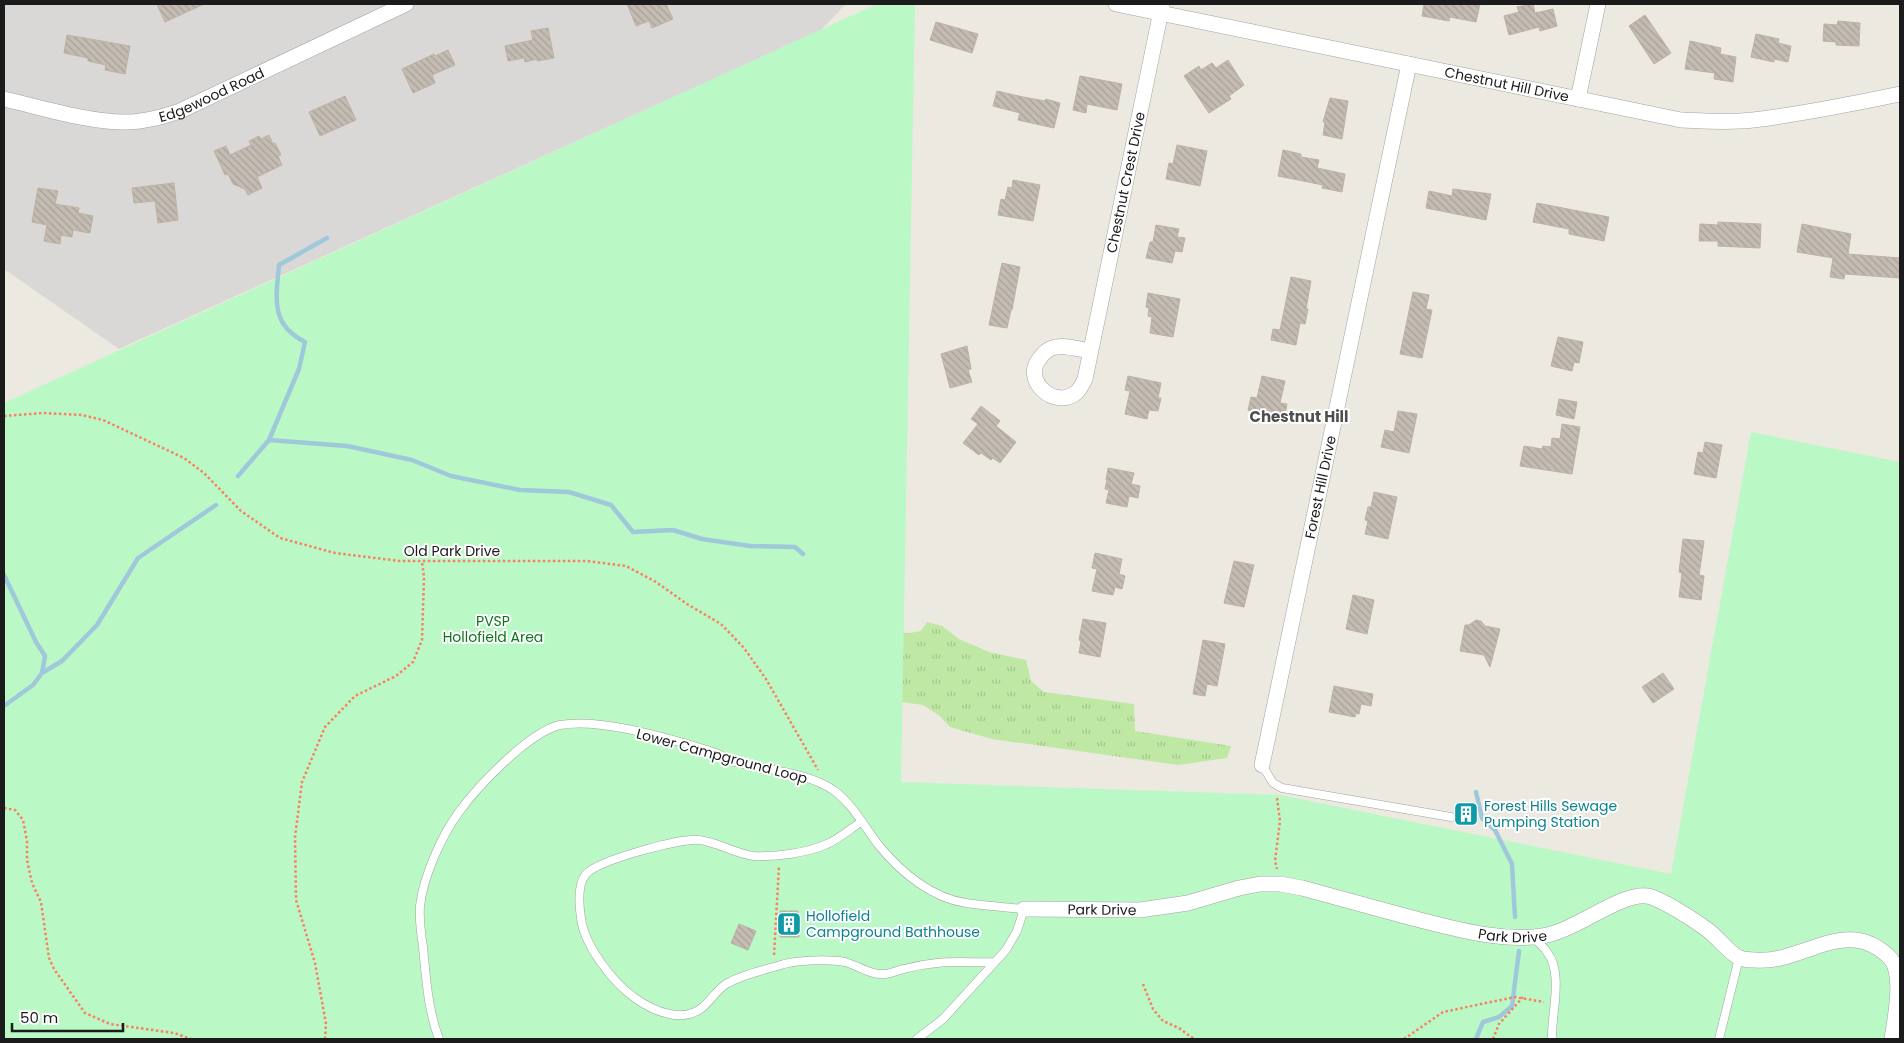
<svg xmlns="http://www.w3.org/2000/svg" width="1904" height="1043" viewBox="0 0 1904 1043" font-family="Poppins,sans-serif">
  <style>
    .residential { fill: #d9d8d7 }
    .grass { fill: url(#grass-tufts) }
    .park { fill: #baf9c5 }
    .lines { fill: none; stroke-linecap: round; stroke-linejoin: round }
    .stream { stroke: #9fc8db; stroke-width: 4.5 }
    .building { fill: url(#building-back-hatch); stroke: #beb1a2 }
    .lane-casing { stroke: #a2a2a2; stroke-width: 9 }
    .street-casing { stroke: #a2a2a2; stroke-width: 16 }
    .path { stroke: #fa8064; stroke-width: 2.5; stroke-dasharray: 2.5 2.5; stroke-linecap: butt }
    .lane { stroke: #fff; stroke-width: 8 }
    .street { stroke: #fff; stroke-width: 15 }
    .labels { text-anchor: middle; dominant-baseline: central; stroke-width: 4; stroke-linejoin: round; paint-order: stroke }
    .street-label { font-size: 14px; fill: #1b1b1b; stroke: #fff }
    .park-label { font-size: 14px; fill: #0b761d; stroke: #fff }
    .culture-label { font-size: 14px; fill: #0d838f; stroke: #fff; text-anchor: start }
    .neighbourhood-label { font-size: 15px; font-weight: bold; fill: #4e4e4e; stroke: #fff }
  </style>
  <defs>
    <pattern id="grass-tufts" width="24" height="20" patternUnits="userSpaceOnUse" patternTransform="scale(1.25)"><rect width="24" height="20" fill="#bfe8a4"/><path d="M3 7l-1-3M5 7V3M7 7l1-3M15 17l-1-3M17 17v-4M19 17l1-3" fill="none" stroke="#a4c68d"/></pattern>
    <pattern id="building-back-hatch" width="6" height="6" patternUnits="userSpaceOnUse" patternTransform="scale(1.25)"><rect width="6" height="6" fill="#c4bcb3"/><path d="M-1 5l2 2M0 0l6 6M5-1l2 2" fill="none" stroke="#a8a199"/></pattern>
  </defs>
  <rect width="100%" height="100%" fill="#ece9e0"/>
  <path class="residential" d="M4 4H846L821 30 119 349 4 269Z"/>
  <path class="grass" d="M4 508 791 639 910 633 921 631 927 622 942 626 959 639 989 652 1026 660 1031 681 1044 692 1134 704 1135 731 1231 746 1227 758 1178 765 992 739 950 727 940 716 923 705 459 639Z"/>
  <path class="park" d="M877 4H915L901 782 1280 795 1671 874 1751 432 1900 462V1039H4V403Z"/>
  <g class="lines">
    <path class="stream" d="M269 440 347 446 412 460 451 476 520 490 569 492 611 505 633 532 673 530 702 539 750 546 795 547 803 554
      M238 476 269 440 299 369 305 342C270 324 276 299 279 265L327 238
      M4 575 36 642 45 656 42 673 33 685 4 706
      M42 673 62 661 97 625 138 558 216 505
      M1476 792 1482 818 1495 830 1512 864 1515 917
      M1476 1039 1483 1022 1499 1017 1512 1006 1519 951"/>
  </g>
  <path class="building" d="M157 4H204L165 22Z
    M627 4H666L673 19 652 28 649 21 636 26Z
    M1424 4H1480L1476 22 1450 17 1449 21 1422 16Z
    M1533 4 1535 13 1553 9 1557 26 1540 31 1539 27 1509 35 1504 16 1519 12 1517 7Z
    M1645 15 1671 53 1654 64 1629 26Z
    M1838 21 1860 23 1859 46 1836 45V42L1823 41 1824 24 1837 25Z
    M936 22 978 34 972 53 930 40Z
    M548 28 554 58 537 61V59L525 62 524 58 508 61 505 46 533 40 531 31Z
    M1756 34 1779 39 1778 43 1791 46 1788 62 1774 59V62L1751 57Z
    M67 35 130 46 125 74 105 70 106 65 88 61V58L64 53Z
    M1690 41 1721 48 1720 54 1736 57 1733 82 1714 79 1715 73 1685 69Z
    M448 50 455 65 432 75 435 83 413 93 402 69 434 54 435 56Z
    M1228 60 1244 85 1229 96 1231 99 1209 113 1184 76 1199 66 1201 70 1212 63 1216 68Z
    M1080 76 1122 84 1117 110 1087 104 1086 113 1073 110Z
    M997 91 1023 97 1045 101 1046 99 1060 103 1054 128 1018 120 1020 113 993 106Z
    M345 96 356 120 320 136 309 112Z
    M1330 98 1348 101 1342 139 1323 135 1325 122H1323Z
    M269 135 273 144 275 143 281 155 278 156 282 165 257 177 262 188 248 195 245 189 233 184 228 174 225 175 214 151 226 146 230 155 251 145 249 141 259 136 261 139Z
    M1177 145 1207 151 1200 186 1166 179 1169 163 1173 164Z
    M1283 150 1301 154V157L1319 160 1317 168 1345 174 1342 192 1322 188 1323 185 1278 176Z
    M1013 180 1040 185 1033 221 998 215 1001 199 1005 200 1008 187 1012 188Z
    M174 183 178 220 158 223 155 201 134 203 132 188Z
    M38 188 58 191 55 204 79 208 78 213 93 216 90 233 73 230 72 237 61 235 60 244 44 241 47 225 32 222Z
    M1453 189 1491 194 1486 220 1426 208 1429 191 1452 196Z
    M1537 203 1609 217 1604 241 1569 234V229L1533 222Z
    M1718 222 1761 224 1760 248 1718 246V241H1699L1700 224 1718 225Z
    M1802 224 1851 234 1848 254 1900 258V278L1845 274 1844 279 1830 277 1833 258 1797 252Z
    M1156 225 1179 229 1177 237 1185 238 1182 252 1175 251 1172 263 1146 258 1150 242H1153Z
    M1002 263 1020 267 1012 310H1011L1007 328 989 325Z
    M1291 277 1311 281 1306 309H1308L1305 324 1300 323 1296 345 1271 340 1273 329 1280 330Z
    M1413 292 1429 295 1426 309 1432 310 1422 358 1400 354Z
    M1148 293 1180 299 1173 337 1150 333 1152 317 1148 316 1149 308 1146 307Z
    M1558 337 1583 342 1579 363 1574 362 1572 371 1551 366Z
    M967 346 971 369 968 370 972 382 950 388 941 354Z
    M1128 376 1161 383 1158 398H1161L1158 411 1149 410 1147 419 1125 414 1130 391 1125 390Z
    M1262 376 1285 381 1280 403 1287 404 1284 419 1248 410 1251 397 1257 398Z
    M1559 399 1577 402 1574 419 1556 415Z
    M981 406 1000 421 996 426 1016 442 1000 463 993 458 991 460 981 453 979 455 963 443 978 424 971 419Z
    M1398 411 1417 414 1409 453 1381 447 1385 430 1394 432Z
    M1562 424 1580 427 1572 474 1520 466 1524 446 1542 449 1543 446 1551 447 1552 438 1560 439Z
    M1705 442 1722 445 1716 478 1694 474 1698 452 1703 453Z
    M1108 468 1134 473 1131 484 1140 486 1138 498 1129 496 1127 507 1106 503 1109 490 1105 489 1107 480H1106Z
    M1374 492 1397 497 1388 539 1365 534 1368 521 1365 520 1368 507H1371Z
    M1683 539 1704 541 1699 575 1704 576 1701 600 1679 597 1682 573 1679 572Z
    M1095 553 1122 559 1119 574 1125 576 1122 589 1115 587 1113 595 1092 591 1097 569 1092 568Z
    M1234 561 1254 565 1244 607 1224 603Z
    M1353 595 1374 600 1367 634 1346 629Z
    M1083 619 1106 623 1100 657 1079 653 1081 641 1079 640Z
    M1476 620 1481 621 1485 626 1500 629 1490 667 1484 655 1460 651 1465 625H1469Z
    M1203 640 1225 644 1217 686 1207 684 1205 696 1193 694Z
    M1663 673 1674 689 1653 703 1642 687Z
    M1334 686 1373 694 1371 706 1361 704 1359 714 1356 713 1355 717 1329 712Z
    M780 911H798L799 937H780Z
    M739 924 756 931 748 950 731 943Z"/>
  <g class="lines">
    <defs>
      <path id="lane" d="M1262 765 1273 783 1282 788 1451 817
        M861 822C850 829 839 839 827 844 807 853 776 857 754 856 735 854 718 842 699 840 680 838 599 860 586 874 577 885 579 905 581 918 584 945 613 983 635 998 653 1011 683 1024 703 1007 711 1000 717 990 726 984 743 974 765 970 784 964 800 960 830 959 845 962 859 966 870 975 885 974 891 974 898 970 904 969 915 966 926 964 937 963 956 961 975 963 994 962
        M1533 938C1538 942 1544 947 1547 952 1564 974 1551 1014 1552 1039
        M439 1039C428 1010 426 978 423 947 421 934 419 919 420 906 423 877 442 835 459 812 478 786 529 732 560 725 597 718 660 736 697 747 704 749 711 751 718 754 724 756 728 760 734 762 765 770 810 772 836 792 855 807 866 830 881 848 902 873 932 898 966 903 985 906 1005 907 1024 909L1017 931 1006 950 943 1019 917 1039
        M1719 1039 1739 958"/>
      <g id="street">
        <path id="s1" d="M1116 4 1681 120C1705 121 1729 123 1753 120 1803 114 1852 104 1900 94"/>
        <path id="s2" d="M4 99C40 107 90 123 127 122 145 122 162 117 180 111L406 4"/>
        <path d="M1578 99 1598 4"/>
        <path id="s3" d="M1090 351C1078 349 1063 344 1052 348 1046 350 1043 354 1040 358 1021 380 1055 411 1077 392 1080 389 1083 383 1085 379L1162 6"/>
        <path id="s4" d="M1262 765 1409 64"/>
        <path id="s5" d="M1024 909 1140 910 1188 903 1239 888 1260 884H1280L1302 888C1339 898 1375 908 1412 918 1454 928 1498 942 1542 936 1574 932 1621 892 1647 896 1661 898 1697 922 1709 931 1718 938 1731 955 1740 958 1745 960 1751 960 1755 960 1802 965 1847 913 1891 959 1904 976 1895 1018 1892 1039"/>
      </g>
    </defs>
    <use href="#lane" class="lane-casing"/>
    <use href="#street" class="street-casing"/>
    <path class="path" d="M4 416 43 413 82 415 103 420 184 458 204 473 241 511 280 538 335 553 400 561H587L626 566 656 582 687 604 721 624 744 648 766 679 818 770
      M1277 798 1280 821 1275 861 1277 869
      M4 808 15 810 23 820 27 841V860L32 883 41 902 49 958 54 969 85 1013 110 1024 174 1033 191 1039
      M774 955 779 866
      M1143 984 1153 1009 1163 1021 1179 1028 1194 1039
      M325 1039 326 1024 315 963 296 900 295 837 302 782 325 727 355 696 396 676 413 662 422 640 424 577 422 562
      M1404 1039 1443 1012 1515 997 1544 1002
      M1493 1039 1499 1024 1523 997"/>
    <use href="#lane" class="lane"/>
    <use href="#street" class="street"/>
  </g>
  <defs>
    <symbol id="building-square" viewBox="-11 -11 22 22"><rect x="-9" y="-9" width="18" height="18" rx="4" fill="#0f9aa8" stroke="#fff"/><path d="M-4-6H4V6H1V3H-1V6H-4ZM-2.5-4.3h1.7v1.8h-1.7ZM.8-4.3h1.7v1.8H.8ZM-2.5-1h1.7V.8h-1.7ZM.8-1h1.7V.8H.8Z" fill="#fff"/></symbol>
  </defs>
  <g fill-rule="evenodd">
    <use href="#building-square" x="1452" y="800" width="28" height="28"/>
    <use href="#building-square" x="775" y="910" width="28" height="28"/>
  </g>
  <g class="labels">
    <g class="street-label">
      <text stroke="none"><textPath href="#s1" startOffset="399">Chestnut Hill Drive</textPath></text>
      <text stroke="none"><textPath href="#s2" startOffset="215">Edgewood Road</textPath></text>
      <text stroke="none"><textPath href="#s3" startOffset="344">Chestnut Crest Drive</textPath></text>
      <text stroke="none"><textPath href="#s4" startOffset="284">Forest Hill Drive</textPath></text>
      <text x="452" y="551">Old Park Drive</text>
      <text transform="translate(722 756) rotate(15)">Lower Campground Loop</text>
      <text stroke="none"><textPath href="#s5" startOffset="78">Park Drive</textPath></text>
      <text stroke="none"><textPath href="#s5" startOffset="498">Park Drive</textPath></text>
    </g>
    <g class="park-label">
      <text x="493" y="621">PVSP<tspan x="493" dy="16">Hollofield Area</tspan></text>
    </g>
    <g class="culture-label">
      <text x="1484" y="806">Forest Hills Sewage<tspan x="1484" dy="16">Pumping Station</tspan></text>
      <text x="806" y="916">Hollofield<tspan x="806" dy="16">Campground Bathhouse</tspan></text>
    </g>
    <g class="neighbourhood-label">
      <text x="1299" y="416">Chestnut Hill</text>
    </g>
  </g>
  <rect width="1904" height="1043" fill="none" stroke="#1b1b1b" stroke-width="10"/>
  <path d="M12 1023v8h111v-8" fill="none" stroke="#1b1b1b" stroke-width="2.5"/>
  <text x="20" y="1023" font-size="15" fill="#1b1b1b" stroke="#ffffff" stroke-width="4" paint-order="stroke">50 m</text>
</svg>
